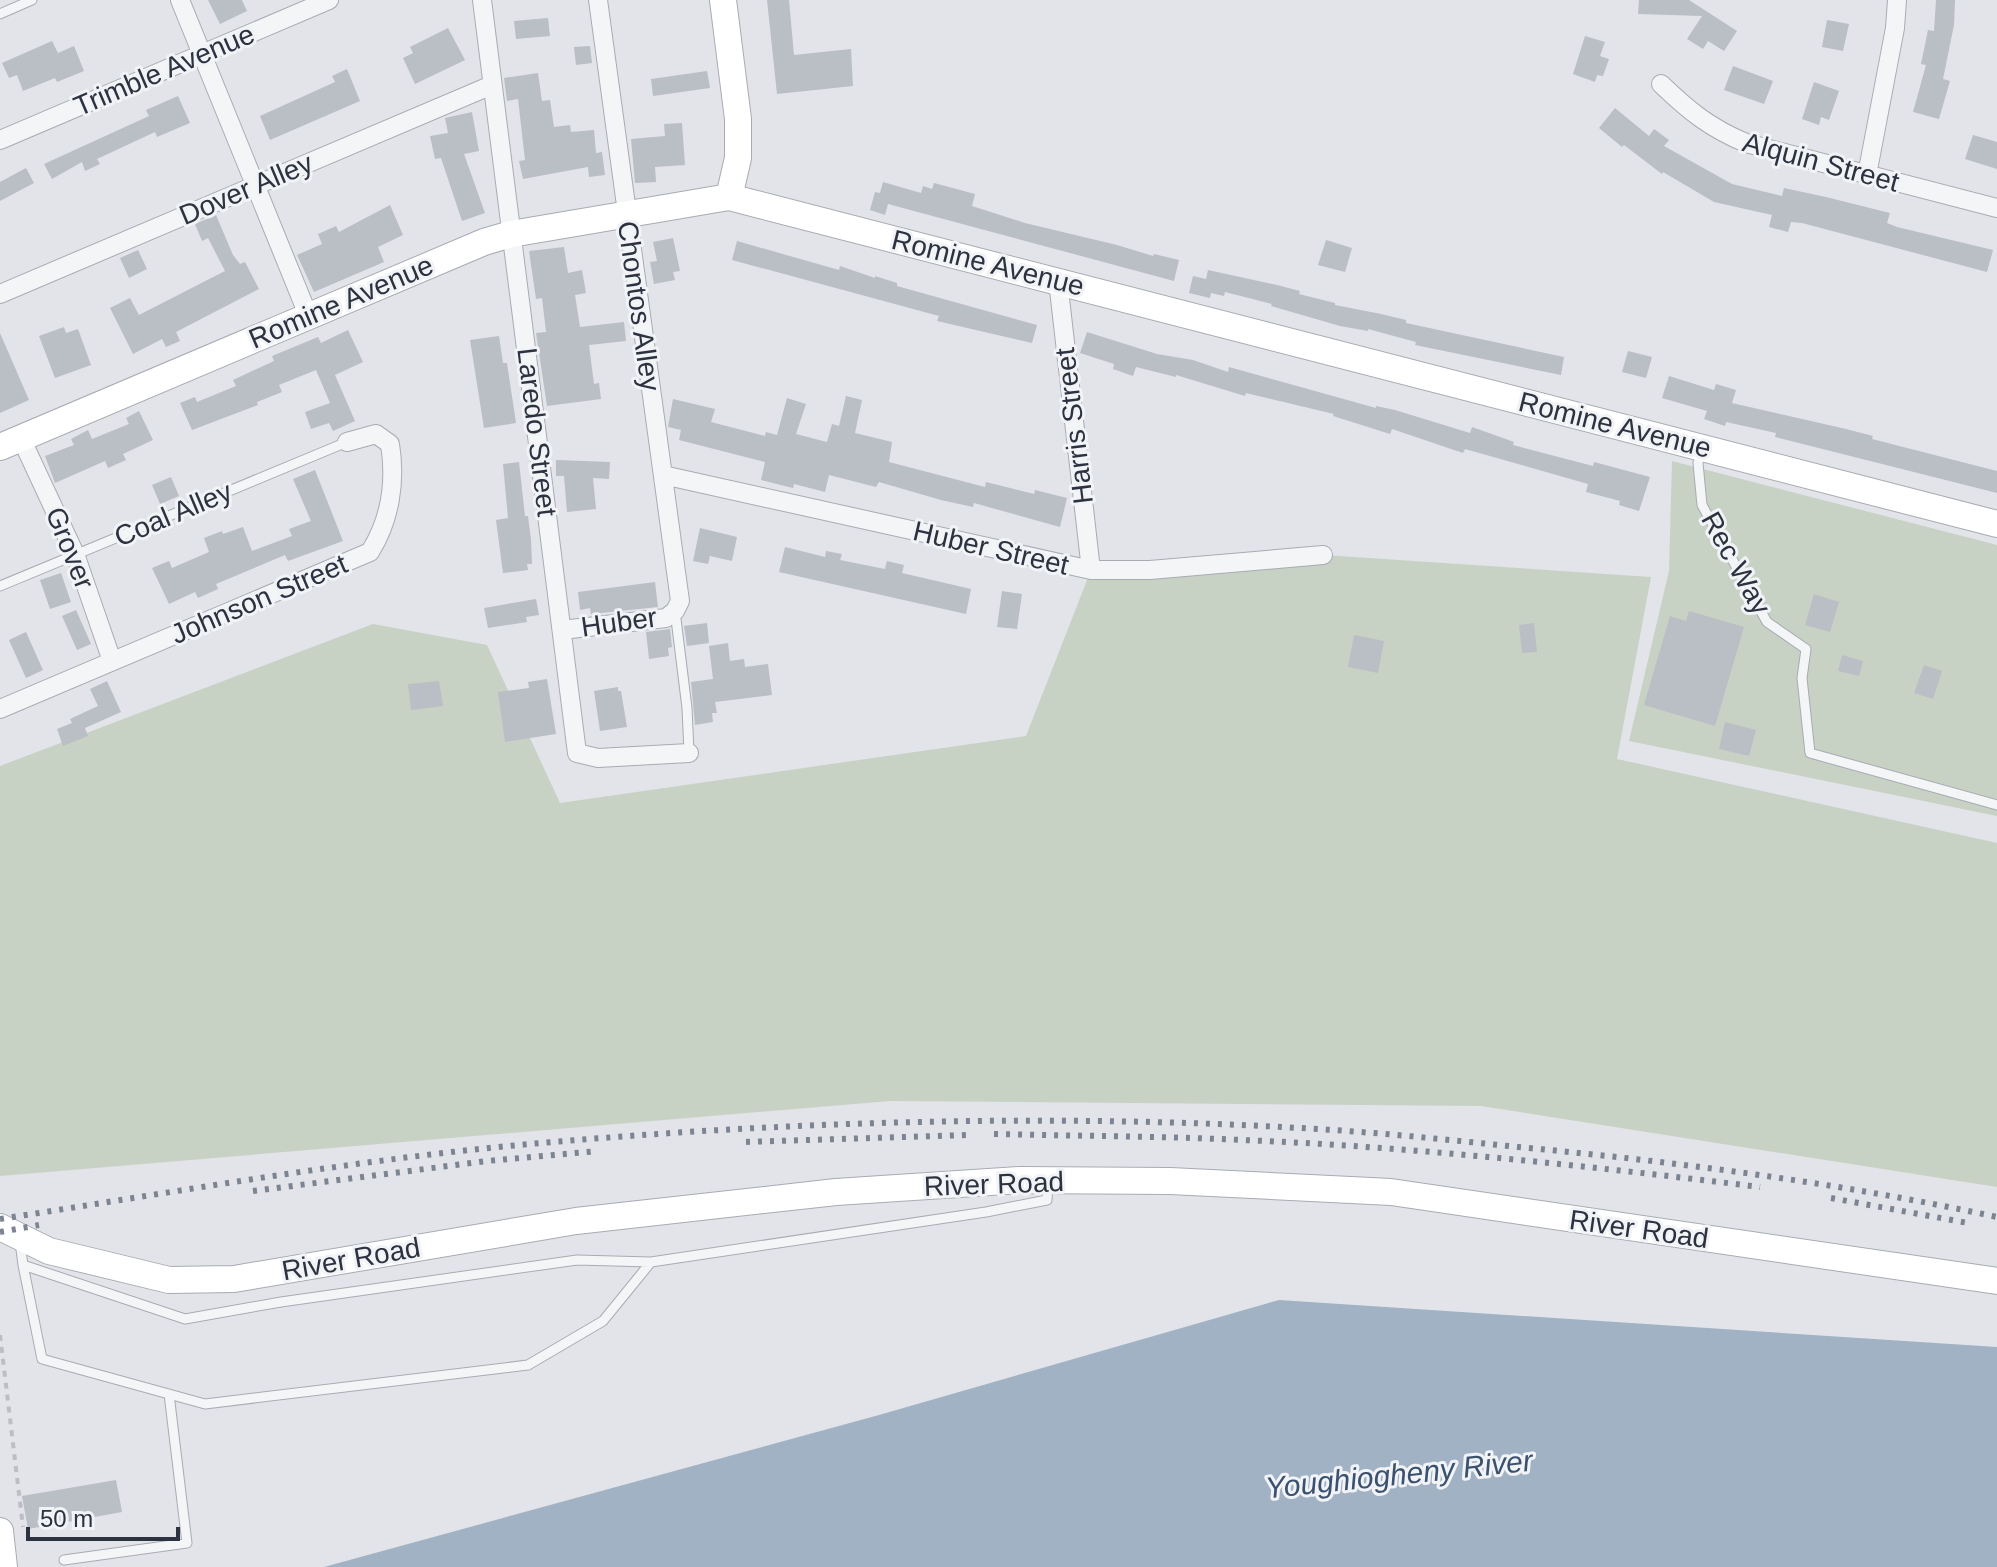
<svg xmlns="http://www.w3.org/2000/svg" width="1997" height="1567" viewBox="0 0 1997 1567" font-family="Helvetica,sans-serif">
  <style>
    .green { fill: #c7d2c4 }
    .water { fill: #a1b2c5 }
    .building { fill: #babec5 }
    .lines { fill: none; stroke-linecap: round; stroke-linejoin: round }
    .lane-casing { stroke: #a8abb3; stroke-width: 11 }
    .street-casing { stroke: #a8abb3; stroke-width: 20 }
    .secondary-casing { stroke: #a8abb3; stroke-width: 28 }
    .path { stroke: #bcbec3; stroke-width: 4; stroke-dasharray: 6 6; stroke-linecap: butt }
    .lane { stroke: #f4f5f7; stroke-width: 9 }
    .street { stroke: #f4f5f7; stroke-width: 18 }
    .secondary { stroke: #fff; stroke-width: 26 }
    .rail { stroke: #7d8491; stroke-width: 6; stroke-dasharray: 4 8; stroke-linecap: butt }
    .labels { text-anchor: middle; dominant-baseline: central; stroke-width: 6; stroke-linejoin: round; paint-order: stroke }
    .street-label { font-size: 28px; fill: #2c323f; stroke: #f1f3f6 }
    .water-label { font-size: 30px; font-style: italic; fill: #3a516f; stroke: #f1f3f6 }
  </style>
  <rect width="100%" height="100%" fill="#e2e4e9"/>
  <path class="green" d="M1672 461 1997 545V816L1629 741 1669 571Z
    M1324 555 1651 577 1617 759 1997 843V1187L1481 1106 890 1101 0 1176V766L373 624 487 645 560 803 1026 736 1091 570Z"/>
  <path class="water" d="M1279 1300 1997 1347V1567H324L879 1415Z"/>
  <path class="building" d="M208 0H242L247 11 220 24Z
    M767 0H789L794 55 851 49 853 86 777 94Z
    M1639 0H1689L1737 31 1724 51 1708 41 1703 49 1687 39 1702 16 1638 14Z
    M1936 0H1955L1954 25 1943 79 1950 81 1939 119 1913 112 1926 65 1921 64 1928 30 1934 31Z
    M548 18 550 36 516 39 514 21Z
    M1827 20 1849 24 1843 51 1822 47Z
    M448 28 465 60 415 84 403 58 413 53 410 47Z
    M1585 36 1605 42 1600 56 1609 59 1603 76 1597 75 1595 82 1573 74Z
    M52 41 58 53 74 46 84 71 57 82 55 78 23 91 17 75 9 78 2 63Z
    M590 46 592 63 576 65 574 47Z
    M1733 66 1773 81 1764 104 1724 90Z
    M347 69 360 101 270 140 260 116 335 82 332 76Z
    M707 71 710 88 653 96 651 79Z
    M538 73 542 101 550 100 554 127 570 125 571 132 594 130 596 153 602 152 605 175 589 177 588 167 523 179 519 161 525 160 518 99 507 101 504 78Z
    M1814 82 1839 91 1829 120 1821 117 1819 125 1802 119Z
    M178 96 190 123 157 137 155 132 97 159 100 164 85 171 82 162 52 179 44 164 149 116 146 110Z
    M1615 108 1649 136 1654 129 1669 140 1664 146 1732 184 1782 196 1784 188 1826 197 1890 213 1887 223 1897 227 1993 250 1987 272 1802 223 1791 222 1788 232 1769 227 1772 215 1714 202 1663 172 1662 174 1624 145 1622 147 1599 128Z
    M472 112 479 151 464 154 485 213 462 221 441 158 435 159 430 136 448 133 445 118Z
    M682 123 685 165 655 167 656 182 635 183 631 139 665 136 664 124Z
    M1973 135 1997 142V169L1965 159Z
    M26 168 34 183 0 201V182Z
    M883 182 921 193 923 186 932 189 934 183 975 194 972 206 1025 223 1117 245 1153 256 1154 254 1179 260 1174 281 888 204 885 215 870 210 875 192 880 193Z
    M390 205 403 235 378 247 384 262 314 292 297 255 322 244 318 234 336 226 339 232Z
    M216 215 233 255 240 264 245 262 259 289 176 332 180 341 166 347 162 339 133 354 110 308 130 298 139 315 225 271 208 238 202 241 195 224Z
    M673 238 680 271 673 272 675 280 654 284 650 262 657 261 653 242Z
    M1326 240 1352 248 1345 272 1318 265Z
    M737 241 839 270 840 266 875 278V276L897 283V286L1037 325 1032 343 937 321 939 316 732 260Z
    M564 247 568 273 582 270 586 293 575 295 580 327 624 322 626 341 589 345 594 384 599 383 601 399 547 406 536 333 546 332 542 298 536 299 529 251Z
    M138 250 147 269 129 278 120 258Z
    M1208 270 1277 285 1300 291 1299 294 1335 303V305L1381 314 1406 320V323L1564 357 1561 375 1415 345 1416 342 1368 329V331L1340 326 1271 306 1272 304 1225 292 1224 296 1211 293 1210 298 1189 293 1193 276 1206 279Z
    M64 327 66 333 78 329 91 365 55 378 39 336Z
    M348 330 363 362 335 375 355 421 333 431 329 423 311 429 305 412 330 403 316 370 279 385 282 392 257 402 258 405 192 430 180 403 195 397 197 402 236 386 233 380 274 361 272 356 318 337 321 343Z
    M1087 332 1157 354 1193 360 1228 372 1229 367 1376 408V406L1395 410 1470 433 1472 427 1514 442 1513 445 1593 466 1594 462 1650 477 1639 511 1619 505 1620 501 1586 492 1588 484 1465 449 1463 453 1392 429 1390 434 1333 416 1334 414 1246 393 1245 396 1176 375V377L1136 367 1133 376 1113 369 1114 364 1080 353Z
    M0 333 29 400 0 413Z
    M499 336 503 363H507L516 423 484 428 470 340Z
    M1628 351 1652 357 1646 378 1622 372Z
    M1669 376 1714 390 1716 384 1736 390 1732 403 1846 429 1873 436 1872 439 1997 471V493L1775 437 1776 433 1726 422 1725 426 1704 419 1707 411 1662 398Z
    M846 396 862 400 855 433 892 442 889 462 985 487 986 482 1034 494 1035 490 1067 498 1060 527 974 503 973 507 941 500 879 482 876 487 829 475 825 492 794 484 793 488 761 480 765 462 679 440 681 430 668 427 673 399 715 409 711 422 765 436 766 432 777 435 787 398 806 404 796 434 827 442 832 424 839 426Z
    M139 411 153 440 123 454 126 460 108 468 105 461 55 483 45 456 74 445 71 439 88 430 92 439 129 424 126 418Z
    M556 460 610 462 609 479 593 478 596 509 567 512 564 476H556Z
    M519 462 525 516H528L531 540 532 564H527L528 570 503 573 496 520 508 518 503 464Z
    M315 470 343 541 288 561 285 555 216 584 218 589 198 598 195 592 169 604 152 568 169 561 172 568 209 552 204 538 222 531 223 534 243 527 252 551 292 536 289 529 311 521 293 479Z
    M171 477 179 496 160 504 152 485Z
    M700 528 737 537 732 561 710 556 708 564 693 561Z
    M785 547 825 557 826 551 842 554 840 560 885 569 887 561 904 565 902 573 971 589 966 614 779 572Z
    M61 573 71 602 50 609 40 580Z
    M655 582 658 607 591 614 590 608 580 610 578 592Z
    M1002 591 1022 594 1017 629 997 627Z
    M1814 594 1839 602 1830 632 1805 625Z
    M536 599 539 615 526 617 527 622 488 628 484 608Z
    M76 610 91 644 77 650 62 616Z
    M1689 611 1744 627 1715 726 1644 705 1670 616 1686 621Z
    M707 623 709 643 687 646 684 626Z
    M1534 623 1537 652 1522 653 1519 625Z
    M670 629 672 647 668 648 669 656 649 659 646 632Z
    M26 632 43 670 26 678 9 640Z
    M1354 635 1384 641 1378 673 1348 667Z
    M728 643 730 661 744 659 745 667 768 664 772 695 715 702 717 713H712L713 722 695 725 691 682 713 679 709 646Z
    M1842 655 1863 661 1859 676 1838 671Z
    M1924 665 1942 671 1933 699 1914 693Z
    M547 679 556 734 505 742 498 692 529 688 528 682Z
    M107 681 121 712 85 728 88 736 63 746 57 729 72 723 70 719 98 706 90 689Z
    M439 681 443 706 411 710 408 684Z
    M618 687V691H621L627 727 600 731 594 691Z
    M1725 722 1756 730 1749 756 1719 749Z
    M116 1480 122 1512 28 1529 22 1496Z"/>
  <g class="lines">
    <defs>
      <path id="lane" d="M0 14 32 0
        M1701 449 1698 463 1702 505 1767 622 1806 649 1802 678 1810 753 1997 805
        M0 586 347 442
        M675 611 687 708 689 753
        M20 1242 23 1265 185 1319 281 1302 577 1260 651 1262 986 1212 1047 1200 1048 1184
        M23 1265 42 1359 205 1404 528 1365 603 1321 651 1262
        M64 1560 187 1543 169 1394"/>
      <path id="street" d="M180 0 308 315
        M482 0 577 753 598 758 689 753
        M1661 84C1689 111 1710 128 1746 143L1997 208
        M0 140 329 0
        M1867 175 1895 28 1897 0
        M1058 281 1091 570
        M0 294 492 85
        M21 438 75 554 112 661
        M663 475 1091 570H1150L1323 555
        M562 630 666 618 675 611 680 601 598 0
        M0 709 370 552C390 520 396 482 390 444L376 434 347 442"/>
      <path id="secondary" d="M723 0 738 119V158L729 197
        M0 447 484 242 511 234 729 197 1997 524
        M0 1227 49 1251 169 1280 234 1279 576 1221 836 1192 1020 1180 1170 1181 1391 1192 1997 1281
        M0 1531 4 1567"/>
    </defs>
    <use href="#lane" class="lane-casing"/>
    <use href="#street" class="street-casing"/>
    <use href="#secondary" class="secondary-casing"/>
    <path class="path" d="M0 1335 23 1527"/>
    <use href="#lane" class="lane"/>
    <use href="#street" class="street"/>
    <use href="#secondary" class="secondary"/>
    <path class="rail" d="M994 1134C1077 1136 1159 1136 1242 1140 1415 1147 1588 1166 1760 1187
      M746 1142 966 1135
      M253 1191 487 1161 598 1151
      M1831 1198 1968 1223
      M0 1219C176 1192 352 1160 530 1144 789 1121 1056 1113 1317 1129 1384 1133 1451 1140 1518 1147 1679 1162 1839 1183 1997 1217
      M0 1232 39 1225"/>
  </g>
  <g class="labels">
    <g class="street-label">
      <text transform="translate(164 70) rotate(-23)">Trimble Avenue</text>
      <text transform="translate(1821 162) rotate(15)">Alquin Street</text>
      <text transform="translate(246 189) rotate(-23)">Dover Alley</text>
      <text transform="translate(988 263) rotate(14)">Romine Avenue</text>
      <text transform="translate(341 302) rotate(-23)">Romine Avenue</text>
      <text transform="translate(639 306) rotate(82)">Chontos Alley</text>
      <text transform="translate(1615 425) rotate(14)">Romine Avenue</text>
      <text transform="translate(1074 426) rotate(-97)">Harris Street</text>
      <text transform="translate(537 432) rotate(83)">Laredo Street</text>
      <text transform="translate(173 514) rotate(-23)">Coal Alley</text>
      <text transform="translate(70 548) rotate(68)">Grover</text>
      <text transform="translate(991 548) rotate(13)">Huber Street</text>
      <text transform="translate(1736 563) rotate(61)">Rec Way</text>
      <text transform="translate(259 599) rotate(-23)">Johnson Street</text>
      <text transform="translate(619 622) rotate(-8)">Huber</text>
      <text transform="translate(994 1184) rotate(-2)">River Road</text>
      <text transform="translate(1639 1229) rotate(8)">River Road</text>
      <text transform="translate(351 1259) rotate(-10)">River Road</text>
    </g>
    <g class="water-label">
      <text transform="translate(1399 1474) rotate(-6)">Youghiogheny River</text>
    </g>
  </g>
  <path d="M28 1527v12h150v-12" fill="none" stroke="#2c323f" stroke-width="4"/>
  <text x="40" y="1527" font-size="24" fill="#2c323f" stroke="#f1f3f6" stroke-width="6" paint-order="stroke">50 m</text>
</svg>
